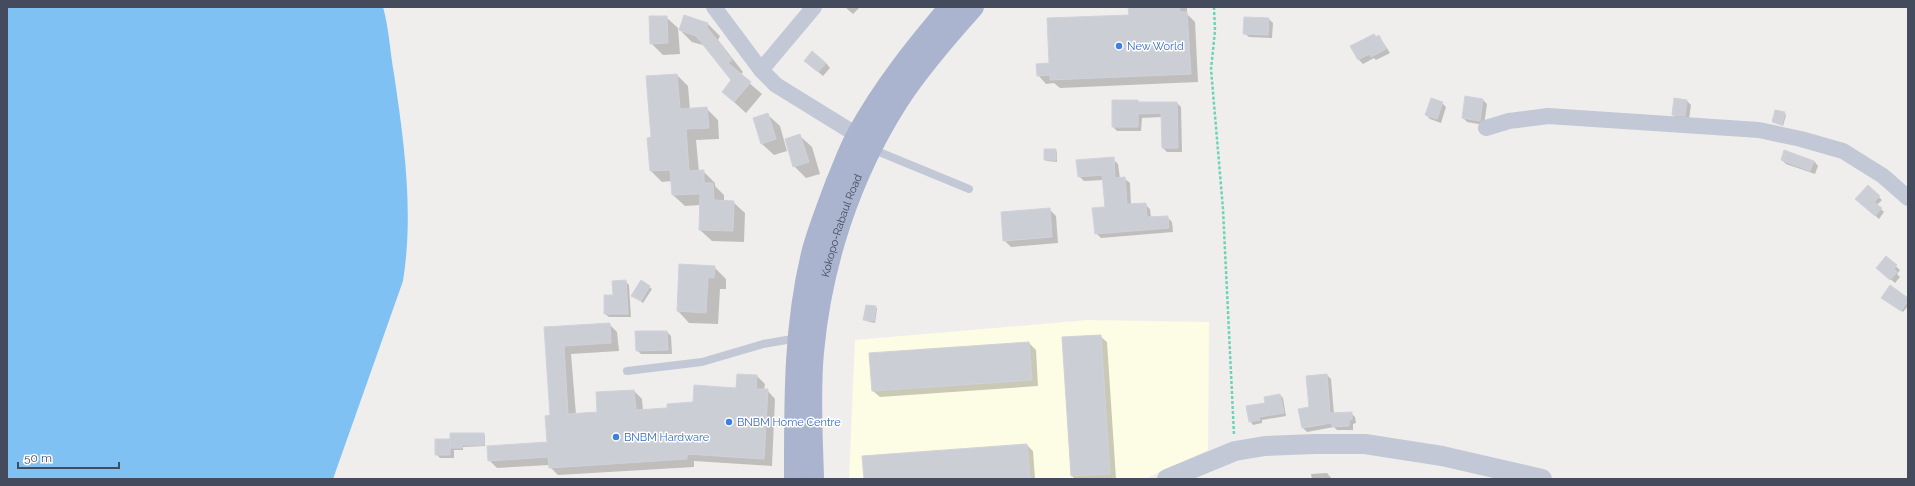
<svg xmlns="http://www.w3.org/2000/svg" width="1915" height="486" viewBox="0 0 1915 486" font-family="Raleway,sans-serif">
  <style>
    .commercial { fill: #fdfce4 }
    .water { fill: #80c1f3 }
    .shadow { fill: #0003 }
    .building { fill: #ccced6; stroke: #d1d1da }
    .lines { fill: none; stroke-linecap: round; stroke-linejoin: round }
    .path { stroke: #6cd3b8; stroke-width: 2.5; stroke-dasharray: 3 2; stroke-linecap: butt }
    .service { stroke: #c2c8d6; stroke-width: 8 }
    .minor { stroke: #c2c8d6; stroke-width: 16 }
    .tertiary { stroke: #c2c8d6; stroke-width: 20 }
    .primary { stroke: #aab4cf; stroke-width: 22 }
    .shop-dot { fill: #3f7fe0; stroke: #fff; stroke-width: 1.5 }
    .labels { text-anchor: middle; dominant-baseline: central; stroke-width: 3; stroke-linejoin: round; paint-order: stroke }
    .shop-label { font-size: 11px; fill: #366cbe; stroke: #fff; text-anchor: start }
    .street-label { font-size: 11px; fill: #444b5c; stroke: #fff }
  </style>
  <rect width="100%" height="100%" fill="#f0eeed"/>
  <path class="commercial" d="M1088 320 1209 322 1208 450 1145 479H849L855 340Z"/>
  <path class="water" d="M7 7H383C389 28 390 52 394 74 404 141 414 212 403 281L333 479H7Z"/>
  <path class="shadow" d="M845 7H860L853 14Z
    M1129 7H1187V14L1195 22 1198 82 1060 88 1054 83 1046 84 1038 75 1050 64 1130 16Z
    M685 16 708 24 720 36 718 40 743 72 740 75 762 94 746 113 723 92 732 80 706 46 692 42 680 30Z
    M666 17 678 28 680 54 663 55 651 43Z
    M1269 19 1273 23 1272 38 1249 37 1244 33Z
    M1379 36 1390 53 1376 60 1374 58 1363 64 1359 60 1352 46Z
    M826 63 830 68 823 76 810 65Z
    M677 75 688 86 690 110 706 108 718 120 719 139 696 140 699 172 703 171 715 183V186L724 195V201L733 202 745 213 744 242 712 241 700 230 701 205 685 206 673 195 672 181 662 182 651 171 652 138Z
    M1483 100 1487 104 1484 125 1467 122 1463 118Z
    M1113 101 1177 103 1181 107 1182 152H1167L1163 148 1162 117 1142 118 1141 131H1117L1113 127Z
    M1687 101 1691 105 1689 119H1677L1673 114Z
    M1442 103 1446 107 1441 123 1430 119 1426 115Z
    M1784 113 1786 115 1783 126 1773 122Z
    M768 115 780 126 787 151 774 155 762 144Z
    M800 136 812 147 820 174 806 178 794 166Z
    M1055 150 1057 152V162L1047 161 1045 160Z
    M1113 159 1118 164 1120 179 1124 178 1130 183 1131 205 1145 204 1150 209 1151 218 1167 217 1172 222 1173 232 1101 238 1096 233 1106 208 1104 180 1084 181 1079 176Z
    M1782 160 1814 161 1818 166 1815 174 1786 164Z
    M1868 187 1882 200 1877 205 1884 212 1879 219 1860 202Z
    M1049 209 1056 216 1058 243 1011 247 1004 240Z
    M1886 258 1900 270 1897 274 1900 277 1895 283 1882 272Z
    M714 267 726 279V289H720L718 324 689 323 678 311Z
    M625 281 629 285 631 317H609L605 314 614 296Z
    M642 282 652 289 643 303 635 297Z
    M1885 299H1908V306L1903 312Z
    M876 307 877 309 875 323 866 321 864 319Z
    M609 324 617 332 619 351 571 354 576 415 598 413 597 393 634 391 642 399 643 411 668 409 694 403 737 389 757 376 765 384 764 390H767L775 399 772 466 694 461V467L558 475 550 467 549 465 497 468 489 460 548 443 551 416 545 328Z
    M667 332 671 336 672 354H641L637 350Z
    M1100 336 1107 342 1116 479H1075L1072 476Z
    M1029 343 1036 350 1038 386 880 397 873 391Z
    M1327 375 1331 379 1334 414 1351 413 1355 417 1356 423 1353 424V430H1337L1334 427 1307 432 1303 428Z
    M1280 395 1283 398 1286 416 1262 420V423L1253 425 1250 421 1266 404Z
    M483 434 485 435V446L463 447V450H454V458H440L436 454 450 440Z
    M1027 445 1033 451 1035 479H865Z
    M1327 473 1332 479H1312L1311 474Z"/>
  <path class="building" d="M1128 7H1179L1180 12H1187L1191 74 1050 80V75L1037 76 1036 64 1049 63 1047 18 1129 15Z
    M684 15 708 23 707 27 732 60 728 63 751 82 734 102 722 92 731 80 696 36 679 30Z
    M649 16H667L668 43 650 44Z
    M1244 17 1269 18 1268 35 1243 34Z
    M1374 34 1376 37 1379 35 1386 49 1371 57 1369 54 1358 60 1350 46Z
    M812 51 826 63 818 72 804 61Z
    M677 74 680 109 707 107 709 128 686 129 689 171 704 170V183H713L714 200 734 201 733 231 699 230 700 194 672 195 670 170 650 171 647 138 651 137 646 76Z
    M1465 96 1483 99 1480 121 1462 118Z
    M1431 98 1443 102 1437 119 1425 115Z
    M1674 98 1687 100 1685 116 1672 115Z
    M1112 100H1138V102H1177L1178 148H1162L1161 113 1138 114V127H1112Z
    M1775 110 1785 112 1782 125 1772 122Z
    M768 113 776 139 761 144 753 118Z
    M800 134 809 162 793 167 785 139Z
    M1044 149H1056V160H1044Z
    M1784 150 1814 161 1810 171 1781 160Z
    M1114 157 1115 178 1125 177 1127 204 1146 203 1147 217 1168 216 1169 228 1095 234 1092 208 1105 207 1102 175 1078 177 1076 160Z
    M1868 185 1880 196 1874 202 1882 208 1875 216 1855 199Z
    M1050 208 1052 237 1003 241 1001 212Z
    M1886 256 1897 265 1894 269 1897 272 1890 280 1876 268Z
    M679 264 715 266 714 278 708 277 706 313 677 311Z
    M626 280 628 314H604V295H613L612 281Z
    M641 280 650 286 641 301 631 296Z
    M1890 285 1908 298V301L1901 311 1881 298Z
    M866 305 876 306 874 321 863 320Z
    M610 323 611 343 564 346 568 414 597 412 596 392 634 390 636 410 667 408V404L693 402 694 385 736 388 737 374 757 375 756 389H768L764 459 687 454V459L549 468 548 457 488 461 487 446 547 442 545 416 550 415 544 327Z
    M635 331H667L668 350 636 351Z
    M1101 335 1110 474 1071 476 1062 337Z
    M1029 342 1032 380 872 391 869 353Z
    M1327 374 1330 413 1352 412V419L1349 420V426L1332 427V423L1302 428 1298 409 1309 407 1306 376Z
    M1280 394 1284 413 1259 417 1260 420 1249 422 1246 406 1265 403 1264 397Z
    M450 433H484V445H462V448H450Z
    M435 439H450V455H435Z
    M1027 444 1030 479H864L862 456Z"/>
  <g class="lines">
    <path class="path" d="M1214 7 1215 31 1211 69 1223 209 1234 435"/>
    <path class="service" d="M872 149 969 189
      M627 371 702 362 763 344 798 338"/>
    <path class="minor" d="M714 7 761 70 776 85 857 135
      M761 70 814 7
      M1486 128 1509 121 1548 116 1759 130 1801 139 1843 151 1883 176 1908 198"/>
    <path class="tertiary" d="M1167 479 1235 451 1265 446 1315 444H1365L1442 456 1542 479"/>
    <g class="primary">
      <path d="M795 479C795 402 794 325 813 250 819 228 828 206 836 184 843 168 849 150 858 134 883 88 916 47 950 7"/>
      <path id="s1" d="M813 479C812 437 809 394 813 352 821 264 850 176 897 102 919 68 946 37 973 7"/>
    </g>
  </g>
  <g class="shop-dot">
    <circle cx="1119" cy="46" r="4"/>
    <circle cx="729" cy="422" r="4"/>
    <circle cx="616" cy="437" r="4"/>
  </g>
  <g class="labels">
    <g class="shop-label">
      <text x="1127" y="46">New World</text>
      <text x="737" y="422">BNBM Home Centre</text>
      <text x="624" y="437">BNBM Hardware</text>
    </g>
    <g class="street-label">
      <text stroke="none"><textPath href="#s1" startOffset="257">Kokopo-Rabaul Road</textPath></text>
    </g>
  </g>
  <rect width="1915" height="486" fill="none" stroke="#444b5c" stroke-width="16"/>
  <path d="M18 462v6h101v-6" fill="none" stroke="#444b5c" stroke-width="2"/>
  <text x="24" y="462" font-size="12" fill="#444b5c" stroke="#ffffff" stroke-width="3" paint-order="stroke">50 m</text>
</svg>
